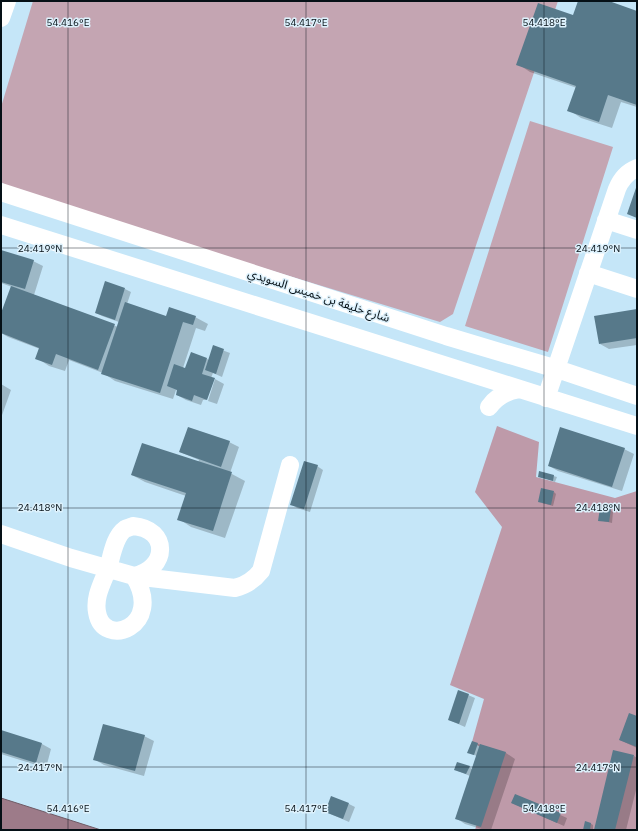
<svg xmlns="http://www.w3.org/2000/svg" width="638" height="831" viewBox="0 0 638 831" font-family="'IBM Plex Sans','Noto Sans Arabic',sans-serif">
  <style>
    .green { fill: #c4a5b2 }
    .forest { fill: #be9aa9 }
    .water { fill: #9d7b89; stroke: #6f5b66 }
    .shadow { fill: #0003 }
    .building { fill: #57798a }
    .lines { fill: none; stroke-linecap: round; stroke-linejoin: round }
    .minor { stroke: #fff; stroke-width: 18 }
    .ticks { fill: none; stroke: #051016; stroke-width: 1; stroke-opacity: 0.45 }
    .labels { text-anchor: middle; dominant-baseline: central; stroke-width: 3; stroke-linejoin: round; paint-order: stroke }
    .street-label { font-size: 12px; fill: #051016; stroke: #ddf1fc }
    .ticks-label { font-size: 10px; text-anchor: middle; fill: #051016; stroke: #ddf1fc; stroke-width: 3; stroke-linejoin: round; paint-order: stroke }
  </style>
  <rect width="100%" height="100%" fill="#c5e6f8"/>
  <path class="green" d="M33 1H558L453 314 440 322 18 193 1 182V107Z
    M530 121 613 147 548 352 465 326Z"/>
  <path class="forest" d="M497 426 539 442 536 477 615 498 637 491V830H475L497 757 472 742 484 699 450 685 502 527 475 492Z"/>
  <path class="water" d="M1 798 101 830H1Z"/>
  <path class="shadow" d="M579 1H606L637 12V107L621 102 612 128 581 118 569 110 577 88 530 72 518 64 574 16Z
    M1 251 33 261 43 266 34 295 118 327 119 322 102 316 96 313 125 289 131 292 127 304 167 317H195L208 324 205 331 196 328 183 368 186 369 207 359 209 360 214 347 230 353 222 377 213 373 211 378 215 379H213L206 400H203L201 405 186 400 177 395 178 391 176 390 173 399 115 381 103 373 69 360 65 371 49 366 37 358 40 349 8 337 1 333V315L12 287 1 283Z
    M637 310V345L609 349 600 344Z
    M215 379 224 384 217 404 208 401Z
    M1 384 11 390 1 418Z
    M229 442 239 447 230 473 245 481 225 538 191 527 179 519 186 496 145 482 132 475 198 462 199 460 180 452Z
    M624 449 634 454 622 491 558 471 549 466Z
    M317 466 323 470 310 512 297 508 291 504Z
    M540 472 557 477 555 482 539 476Z
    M554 492 556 494 553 506 542 503Z
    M610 510 613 512 612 523 599 520Z
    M459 691 475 698 465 727 449 720Z
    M637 717V748L620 740Z
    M1 731 42 744 51 749 46 768 1 754Z
    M144 736 154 741 144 776 104 765 94 759Z
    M472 742 506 753 515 759 491 830H485L465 824 456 818 470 776 458 771 469 767 472 769 477 756 471 754Z
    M634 756 637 758V786L626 830H595Z
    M516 795 567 818 564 826 512 803Z
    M349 804 355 807 349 822 326 812Z
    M590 823 593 825V830H585Z"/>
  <path class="building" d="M578 1H609L637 11V105L608 95 599 122 567 111 576 86 516 65 538 3 573 15Z
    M637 185V218L627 214Z
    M1 250 34 260 25 289 1 282Z
    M105 281 125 288 115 320 95 313Z
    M11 286 115 324 98 370 56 354 52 365 35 359 39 348 1 333V313Z
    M125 302 166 316 169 307 196 316 193 325 183 322 160 393 101 374Z
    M637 309V338L599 344 594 316Z
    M213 345 224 349 216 374 205 370Z
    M191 352 207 358 202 374 215 378 207 400 194 395 192 401 176 395 177 390 167 386 174 364 185 368Z
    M188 427 230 441 221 467 179 452Z
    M560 427 625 448 612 487 548 466Z
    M142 443 232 472 213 531 177 520 186 493 131 475Z
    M304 461 318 465 304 509 290 505Z
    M539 471 554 475 553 481 538 477Z
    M541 488 554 491 551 505 538 502Z
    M600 508 611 509 609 522 598 521Z
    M458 690 469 694 459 724 448 720Z
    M629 713 637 716V747L619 740Z
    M103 724 145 735 135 771 93 760Z
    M1 730 42 743 36 763 1 752Z
    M472 741 478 743 474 755 467 753Z
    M480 744 506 752 481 827 455 819Z
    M613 750 634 755 615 830H594Z
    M457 762 470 766 466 774 454 770Z
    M515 794 561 813 557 823 511 803Z
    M331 796 349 803 343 819 325 812Z
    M585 821 591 823 590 830H583Z"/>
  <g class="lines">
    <path class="minor" d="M1 18 7 1
      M1 192 446 336 557 369 637 396
      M606 220 637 230
      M1 225 637 426
      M588 273 637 289
      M546 398 617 189C621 179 627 172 637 168
      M489 407C497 396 506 391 519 389
      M133 526C170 529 168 569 134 576 165 626 103 650 97 612 94 595 104 581 109 565 112 554 115 536 125 529 127 528 131 527 133 526Z
      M1 534 71 558 134 576 235 588C247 585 254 580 261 571L290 465"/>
  </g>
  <path class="ticks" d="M68 1V830M306 1V830M544 1V830M1 248H637M1 508H637M1 767H637"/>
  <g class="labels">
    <g class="street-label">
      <text transform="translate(319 295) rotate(18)">شارع خليفة بن خميس السويدي</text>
    </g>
  </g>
  <g class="ticks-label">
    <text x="68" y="26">54.416°E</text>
    <text x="306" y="26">54.417°E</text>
    <text x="544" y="26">54.418°E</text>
    <text x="40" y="252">24.419°N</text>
    <text x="598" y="252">24.419°N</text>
    <text x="40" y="511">24.418°N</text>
    <text x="598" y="511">24.418°N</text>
    <text x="40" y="771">24.417°N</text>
    <text x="598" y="771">24.417°N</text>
    <text x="68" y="812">54.416°E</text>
    <text x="306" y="812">54.417°E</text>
    <text x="544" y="812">54.418°E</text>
  </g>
  <rect width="638" height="831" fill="none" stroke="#051016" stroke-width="4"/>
</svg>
